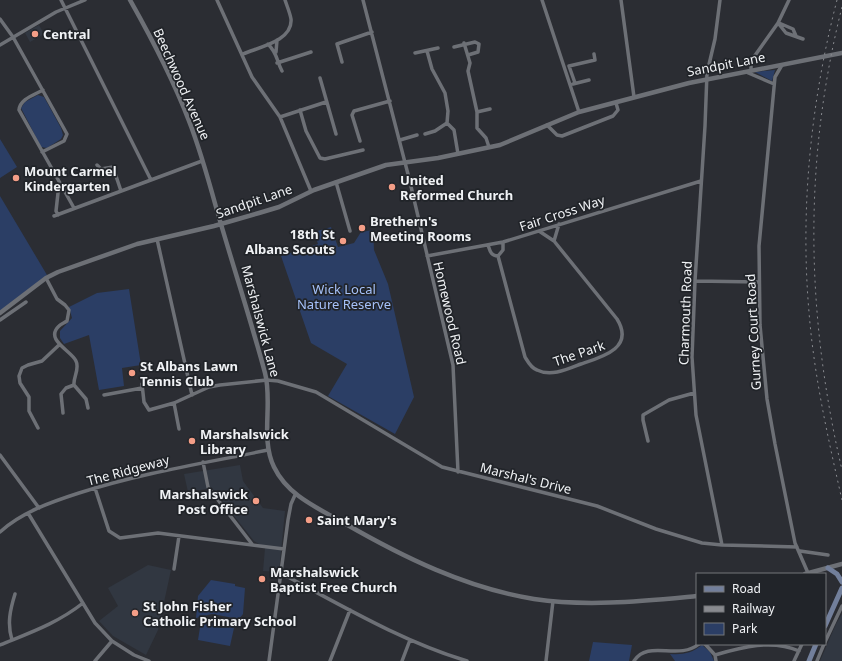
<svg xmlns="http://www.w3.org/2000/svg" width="842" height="661" viewBox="0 0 842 661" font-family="'Noto Sans',sans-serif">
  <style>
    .built { fill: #313741 }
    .green { fill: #2b3e65 }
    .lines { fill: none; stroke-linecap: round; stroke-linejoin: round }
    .minor { stroke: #6d7076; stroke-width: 3.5 }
    .tertiary { stroke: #6d7076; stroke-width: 4.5 }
    .secondary { stroke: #727f9b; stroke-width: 5 }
    .rail { stroke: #888a8f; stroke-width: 1; stroke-dasharray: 2 4; stroke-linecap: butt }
    .poi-dot { fill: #f49e87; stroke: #212429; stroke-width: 1.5 }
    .labels { text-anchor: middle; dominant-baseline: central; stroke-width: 3.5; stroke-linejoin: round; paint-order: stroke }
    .poi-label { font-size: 13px; font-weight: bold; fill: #f0f2f5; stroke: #212429; text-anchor: start }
    .street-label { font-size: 13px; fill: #f0f2f5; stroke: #212429 }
    .park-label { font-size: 13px; fill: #a5c1f9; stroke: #212429 }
  </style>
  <rect width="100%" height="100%" fill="#2b2d33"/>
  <path class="built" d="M39 25 44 34 30 42 25 33Z
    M240 465 243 481 263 508 285 511 279 572 263 571 265 548 254 541 212 488 188 492 184 474Z
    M148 565 171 570 158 630 146 655 113 636 99 621 118 606 108 588Z
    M842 614V661H820L836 624Z"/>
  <path class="green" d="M775 70 772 81 755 72Z
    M38 95 44 97 61 128 63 135 61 139 47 148 41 147 21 108 25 102Z
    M0 139 17 167 0 178Z
    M0 196 47 275 0 311Z
    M331 227 338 247 354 243 361 232 373 230 374 250 388 284 414 397 395 434 328 396 347 364 311 343 281 256 318 244 314 232Z
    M129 289 141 365 122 368 124 386 99 390 89 335 64 344 60 338V331L72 318 69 307 97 293Z
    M211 580 235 584V586L245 588 243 614 239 619 212 614 196 618 198 596Z
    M201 621 234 628 230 646 198 640Z
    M593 642 632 645 629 661H589Z
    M702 645 710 652 714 661H675L670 654C683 655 692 653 702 645Z"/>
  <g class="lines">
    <path class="minor" d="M61 0 151 180
      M217 0 252 77 280 117 311 191
      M363 0 409 178 453 365 458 472
      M542 0 579 112
      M621 0 634 97
      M720 0 715 39 707 73 705 126 695 281 692 357 696 415 722 545
      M0 19 13 37 67 134 64 141 42 152
      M778 23 786 33 803 39
      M779 23 793 29 796 36
      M464 43 470 63 468 71 477 112V128L486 138 489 147
      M268 44C278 54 276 60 282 71
      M0 45 56 12 85 0
      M454 47 475 42 479 44 478 52 468 55
      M276 52 277 40
      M415 53 438 48
      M243 54C259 47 293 41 291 19 290 13 287 6 285 0
      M342 62 337 44 372 32
      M277 63 311 52
      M782 65 775 77 759 246 760 325 767 399 775 444 795 543 808 573
      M751 70V61L778 23 789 0
      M746 72 774 84
      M320 78 336 134
      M575 83 569 66 595 60 594 54
      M573 84 589 80
      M43 90C34 95 20 99 19 110L74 208
      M300 110 306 131 320 158 325 159 363 150
      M477 112 490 109
      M280 117 326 102
      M447 123 454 130 458 154
      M547 125 557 135 562 136 613 116 618 110 616 103
      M425 134 435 131 447 123 448 111 445 93 432 69 427 51
      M400 140 417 135
      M360 141 352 115 354 111 390 101
      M97 165 101 169 113 167 121 191
      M336 182 350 231
      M58 215 56 211 59 184
      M54 216 202 161
      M539 231 554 241
      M157 239 192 395
      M488 245C490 251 491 256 498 256L525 357C528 362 531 368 537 370 551 377 568 369 581 364 602 357 635 348 617 319L554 241 559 224
      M427 256 503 242 701 181
      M498 256 503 250V242
      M46 278 57 299 65 305 69 310 67 321C64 323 61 324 59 326 44 340 72 351 76 361 80 369 73 377 74 385L86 399 88 408
      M695 281 759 282
      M0 320 26 302
      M142 384 144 402 149 410 174 403 209 387 220 385 267 380 278 381 316 392 442 467 597 506 656 529 702 543 722 545 797 547
      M104 395 142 388
      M174 403 179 429
      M63 413 61 394 66 388 74 385
      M38 428 29 411V397L20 383 19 376 22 368 28 365 42 361 59 345
      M648 441 643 420V415L669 400 694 393
      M0 455 39 508
      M203 462 208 487 252 544
      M95 488 109 531 120 538 158 533 284 549
      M28 513 95 623 112 641 134 655 149 661
      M0 532C22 512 51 502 79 493 141 473 205 463 268 450
      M800 551 828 555
      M174 569 179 536
      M282 576 288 577C346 608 404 642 467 661
      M12 640C7 624 10 610 15 594
      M825 642 842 606
      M705 644 715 655 716 661
      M0 645C29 633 58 623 83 603
      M715 655C742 647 772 639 799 651
      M95 661 112 641
      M269 661 288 520 291 504 295 495
      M330 661 350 610
      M402 661 410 640
      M546 661 553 601
      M634 661C648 639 678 661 699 644
      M794 661 802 644
      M817 661 824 644"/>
    <path class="tertiary" d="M130 0C152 39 173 79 189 121 200 149 208 178 216 207 232 263 250 317 265 373 273 403 260 438 274 467 288 496 318 508 344 523 403 557 466 588 534 599 588 607 643 601 697 596
      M0 313 46 278 58 272 137 244 214 226 259 213 279 207 314 190 386 165 438 158 500 145 579 112 689 83 842 53
      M805 574 842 564"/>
    <path class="secondary" d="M828 568 837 574 842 582
      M825 626 842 588
      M809 661 816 644"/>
    <path class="rail" d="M837 0C811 101 800 208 809 312 814 376 828 438 842 500
      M842 7C803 162 806 315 842 470"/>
  </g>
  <g class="poi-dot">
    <circle cx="35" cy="34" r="4"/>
    <circle cx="16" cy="178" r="4"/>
    <circle cx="392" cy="187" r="4"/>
    <circle cx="362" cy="228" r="4"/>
    <circle cx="343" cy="241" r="4"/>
    <circle cx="132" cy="373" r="4"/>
    <circle cx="192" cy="441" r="4"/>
    <circle cx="256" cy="501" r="4"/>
    <circle cx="309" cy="520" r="4"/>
    <circle cx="262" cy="579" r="4"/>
    <circle cx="135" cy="613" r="4"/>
  </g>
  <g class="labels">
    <g class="poi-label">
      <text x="43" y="34">Central</text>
      <text x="24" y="171">Mount Carmel<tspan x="24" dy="15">Kindergarten</tspan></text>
      <text x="400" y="180">United<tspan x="400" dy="15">Reformed Church</tspan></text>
      <text x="370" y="221">Brethern's<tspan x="370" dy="15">Meeting Rooms</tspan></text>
      <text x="335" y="234" text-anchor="end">18th St<tspan x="335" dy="15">Albans Scouts</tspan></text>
      <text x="140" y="366">St Albans Lawn<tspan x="140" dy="15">Tennis Club</tspan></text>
      <text x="200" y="434">Marshalswick<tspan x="200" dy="15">Library</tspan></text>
      <text x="248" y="494" text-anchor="end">Marshalswick<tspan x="248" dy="15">Post Office</tspan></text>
      <text x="317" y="520">Saint Mary's</text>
      <text x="270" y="572">Marshalswick<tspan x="270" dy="15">Baptist Free Church</tspan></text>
      <text x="143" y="606">St John Fisher<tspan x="143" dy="15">Catholic Primary School</tspan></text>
    </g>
    <g class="street-label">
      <text transform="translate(726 64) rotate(-11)">Sandpit Lane</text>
      <text transform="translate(182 84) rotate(66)">Beechwood Avenue</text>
      <text transform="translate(254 201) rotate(-19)">Sandpit Lane</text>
      <text transform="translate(562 213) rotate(-18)">Fair Cross Way</text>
      <text transform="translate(450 313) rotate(77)">Homewood Road</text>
      <text transform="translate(685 313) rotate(-88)">Charmouth Road</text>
      <text transform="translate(261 321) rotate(75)">Marshalswick Lane</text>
      <text transform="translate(753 332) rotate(-93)">Gurney Court Road</text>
      <text transform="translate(579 353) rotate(-19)">The Park</text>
      <text transform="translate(128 470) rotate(-15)">The Ridgeway</text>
      <text transform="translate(526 478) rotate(14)">Marshal's Drive</text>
    </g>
    <g class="park-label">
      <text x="344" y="289">Wick Local<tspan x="344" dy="15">Nature Reserve</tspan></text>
    </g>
  </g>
  <rect x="696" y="573" width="130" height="72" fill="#212429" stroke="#74767b"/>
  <rect x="704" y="586" width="20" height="6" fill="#727f9b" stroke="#74767b"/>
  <text x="732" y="593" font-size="12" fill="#f0f2f5">Road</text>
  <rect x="704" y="606" width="20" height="6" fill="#888a8f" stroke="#74767b"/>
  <text x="732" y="613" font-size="12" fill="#f0f2f5">Railway</text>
  <rect x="704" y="623" width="20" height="12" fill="#2b3e65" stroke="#74767b"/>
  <text x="732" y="633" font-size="12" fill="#f0f2f5">Park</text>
</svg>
